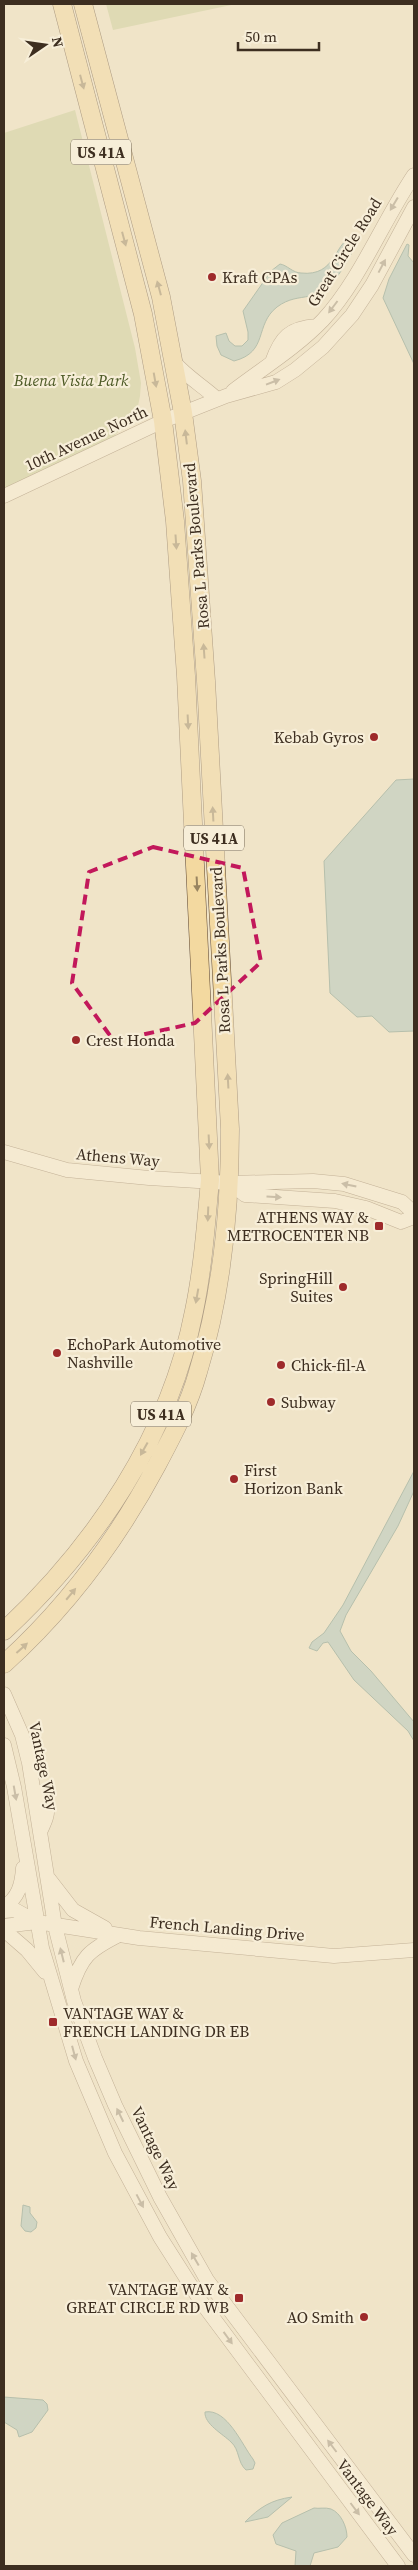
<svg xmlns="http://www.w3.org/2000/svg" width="418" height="2570" viewBox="0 0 418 2570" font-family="'Source Serif 4',serif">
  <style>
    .green { fill: #c9cf9b }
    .water { fill: #a9c4bc; stroke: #6f938a }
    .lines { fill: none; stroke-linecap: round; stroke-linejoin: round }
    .minor-casing { stroke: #8d765c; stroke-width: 15 }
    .major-casing { stroke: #5b4430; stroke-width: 19 }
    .minor { stroke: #faf1dc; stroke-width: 14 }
    .major { stroke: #f3d9a0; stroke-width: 18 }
    .oneway { fill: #988460 }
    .oneway2 { fill: #9c907e }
    .marked { fill: none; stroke: #c2185b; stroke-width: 4; stroke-dasharray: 10 6; stroke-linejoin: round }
    .poi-dot { fill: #9e2a2b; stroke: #f7eed8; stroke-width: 2 }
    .labels { text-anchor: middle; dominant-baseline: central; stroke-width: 4.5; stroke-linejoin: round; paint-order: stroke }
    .shield { fill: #f7eed8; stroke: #756857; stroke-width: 1 }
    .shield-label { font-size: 15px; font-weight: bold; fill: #3d2e20 }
    .street-label { font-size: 16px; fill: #3d2e20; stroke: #f7eed8 }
    .poi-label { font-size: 16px; fill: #3d2e20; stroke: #f7eed8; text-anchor: start }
    .park-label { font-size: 16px; font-style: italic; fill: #4d5a26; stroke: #f7eed8 }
  </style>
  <rect width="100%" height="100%" fill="#f0e4c8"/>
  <path class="green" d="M106 4H236L113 30Z
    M75 110 135 348 141 383 140 396 138 406 126 424 112 438 4 492V133Z"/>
  <path class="water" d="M350 239 354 244C353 254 346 263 341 271 318 308 301 289 277 307 254 325 269 352 234 361L221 355 217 346 216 336 226 333 229 341 235 346H242L248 340V332L243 311 271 271 280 264C287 265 293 273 301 273 336 277 335 242 350 239Z
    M407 244 409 245 408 256 414 263V364L383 298 389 279Z
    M414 779V1031L389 1032 372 1016 357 1017 330 993 324 861 396 780Z
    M414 1471V1491L398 1526 346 1615 340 1631 351 1651 371 1671 414 1722V1741L408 1731 354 1680 328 1642 323 1643 317 1651 309 1648 312 1642 324 1633 343 1605Z
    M23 2205 30 2207V2213L37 2222 36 2228 31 2232 25 2231 21 2226Z
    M4 2397 43 2400 47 2404 48 2410 32 2432 19 2437 17 2430 4 2422Z
    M205 2412C227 2408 242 2445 253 2459L255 2463 253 2469 246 2470C237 2462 240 2450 231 2442 223 2434 204 2424 205 2412Z
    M292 2497 268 2517 245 2522C260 2507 271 2500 292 2497Z
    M314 2508C319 2509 325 2507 331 2509 341 2513 347 2527 347 2537L338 2547 314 2553 310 2566H295L296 2551 276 2544 273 2535 282 2523Z"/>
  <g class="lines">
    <defs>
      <path id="minor" d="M174 362C187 377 203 386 217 399
        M272 362C281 337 289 328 317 326
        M233 391C263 368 296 348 323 320 360 280 383 221 414 175
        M4 496 163 421 226 396 276 382 295 370 323 347 352 315 372 285 414 207
        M4 1152 67 1170 149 1178 230 1183 313 1181 344 1184 402 1202 414 1213
        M230 1183 245 1195 335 1201 366 1208 401 1222 414 1217
        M4 1694 22 1735 29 1763 55 1926 74 2001 95 2058 115 2105 160 2197 207 2280 414 2555
        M4 1745 14 1787 42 1948 76 2061 115 2153 160 2237 202 2303 398 2566
        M33 1788C50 1806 51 1809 40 1832
        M49 1879 73 1910 105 1928
        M4 1907C18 1898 22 1885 23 1868
        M4 1911 15 1910 37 1922 139 1938 334 1956 414 1950
        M4 1926 37 1922
        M4 1930 27 1950 45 1972
        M71 1989C81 1957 89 1950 119 1935"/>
      <path id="major" d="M4 1631C95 1546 170 1436 194 1311 203 1268 206 1224 210 1180L186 676 175 521 163 421 143 314 62 4
        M4 1664C67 1607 117 1540 157 1465 173 1435 189 1405 198 1372 222 1294 230 1211 230 1129L206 681 192 481 183 413 161 297 83 4"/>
    </defs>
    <use href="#minor" class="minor-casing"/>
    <use href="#major" class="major-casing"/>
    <use href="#minor" class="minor"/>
    <use href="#major" class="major"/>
  </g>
  <defs><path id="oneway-solid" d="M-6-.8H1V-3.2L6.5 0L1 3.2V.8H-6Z" transform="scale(1.25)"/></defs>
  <g class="oneway">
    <use href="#oneway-solid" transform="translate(82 82) rotate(75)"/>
    <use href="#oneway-solid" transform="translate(124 239) rotate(75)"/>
    <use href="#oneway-solid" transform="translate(159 288) rotate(-105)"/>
    <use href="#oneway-solid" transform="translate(155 380) rotate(80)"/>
    <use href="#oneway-solid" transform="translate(186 437) rotate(-97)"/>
    <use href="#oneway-solid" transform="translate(176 542) rotate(86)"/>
    <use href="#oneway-solid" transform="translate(204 651) rotate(-94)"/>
    <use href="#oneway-solid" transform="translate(188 722) rotate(87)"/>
    <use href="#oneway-solid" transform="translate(213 814) rotate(-93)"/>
    <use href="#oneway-solid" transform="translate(197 884) rotate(87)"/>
    <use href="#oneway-solid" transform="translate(228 1081) rotate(-93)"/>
    <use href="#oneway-solid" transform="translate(209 1142) rotate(87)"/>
    <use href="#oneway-solid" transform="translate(208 1214) rotate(92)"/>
    <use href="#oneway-solid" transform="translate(197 1296) rotate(100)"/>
    <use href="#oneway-solid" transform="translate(144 1449) rotate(119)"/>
    <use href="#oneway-solid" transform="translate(71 1594) rotate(-50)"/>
    <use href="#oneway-solid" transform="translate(22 1648) rotate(-42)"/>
  </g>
  <g class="oneway2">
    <use href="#oneway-solid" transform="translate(394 204) rotate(121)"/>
    <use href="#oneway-solid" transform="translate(382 266) rotate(-62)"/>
    <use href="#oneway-solid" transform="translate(333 307) rotate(127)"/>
    <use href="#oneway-solid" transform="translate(273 382) rotate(-21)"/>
    <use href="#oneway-solid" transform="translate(349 1185) rotate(-168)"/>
    <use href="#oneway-solid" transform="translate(274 1197) rotate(3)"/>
    <use href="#oneway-solid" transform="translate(15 1793) rotate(80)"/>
    <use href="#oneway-solid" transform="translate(62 1955) rotate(-104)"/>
    <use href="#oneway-solid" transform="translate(74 2053) rotate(75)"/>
    <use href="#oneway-solid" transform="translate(120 2115) rotate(-116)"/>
    <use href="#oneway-solid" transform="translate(140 2201) rotate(62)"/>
    <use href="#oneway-solid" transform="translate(195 2259) rotate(-120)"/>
    <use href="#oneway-solid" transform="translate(228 2338) rotate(54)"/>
    <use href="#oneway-solid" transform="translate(332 2446) rotate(-127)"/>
    <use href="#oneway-solid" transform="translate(355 2509) rotate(53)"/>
  </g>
  <path d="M0 0H418V2570H0ZM153 847 243 868 261 962 195 1023 114 1041 72 983 89 872Z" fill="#f0e4c8" fill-opacity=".55" fill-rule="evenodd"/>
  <path class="marked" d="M153 847 243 868 261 962 195 1023 114 1041 72 983 89 872Z"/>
  <g class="poi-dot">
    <circle cx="212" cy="277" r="5"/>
    <circle cx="374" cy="737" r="5"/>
    <circle cx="76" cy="1040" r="5"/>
    <rect x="374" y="1221" width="10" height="10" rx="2.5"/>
    <circle cx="343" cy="1287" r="5"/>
    <circle cx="57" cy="1353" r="5"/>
    <circle cx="281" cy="1365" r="5"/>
    <circle cx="271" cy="1402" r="5"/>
    <circle cx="234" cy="1479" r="5"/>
    <rect x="48" y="2017" width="10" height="10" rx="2.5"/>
    <rect x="234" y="2293" width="10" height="10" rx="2.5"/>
    <circle cx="364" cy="2317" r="5"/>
  </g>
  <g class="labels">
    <g class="shield">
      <rect x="71" y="139.5" width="60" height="25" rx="4"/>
      <rect x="184" y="825.5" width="60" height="25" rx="4"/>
      <rect x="131" y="1401.5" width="60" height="25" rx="4"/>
    </g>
    <g class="shield-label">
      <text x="101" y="152">US 41A</text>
      <text x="214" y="838">US 41A</text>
      <text x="161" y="1414">US 41A</text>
    </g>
    <g class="street-label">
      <text transform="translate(344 252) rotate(-58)">Great Circle Road</text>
      <text transform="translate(86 438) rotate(-25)">10th Avenue North</text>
      <text transform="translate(196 546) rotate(-95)">Rosa L Parks Boulevard</text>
      <text transform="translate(220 950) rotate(-93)">Rosa L Parks Boulevard</text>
      <text transform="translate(118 1157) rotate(5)">Athens Way</text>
      <text transform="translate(44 1766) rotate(78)">Vantage Way</text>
      <text transform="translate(227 1928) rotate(5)">French Landing Drive</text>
      <text transform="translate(156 2148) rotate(64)">Vantage Way</text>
      <text transform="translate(368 2497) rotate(53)">Vantage Way</text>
    </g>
    <g class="poi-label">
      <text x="222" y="277">Kraft CPAs</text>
      <text x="364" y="737" text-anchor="end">Kebab Gyros</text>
      <text x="86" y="1040">Crest Honda</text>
      <text x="369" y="1217" text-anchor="end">ATHENS WAY &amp;<tspan x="369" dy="18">METROCENTER NB</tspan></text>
      <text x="333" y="1278" text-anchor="end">SpringHill<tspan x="333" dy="18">Suites</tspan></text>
      <text x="67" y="1344">EchoPark Automotive<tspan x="67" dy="18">Nashville</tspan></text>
      <text x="291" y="1365">Chick-fil-A</text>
      <text x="281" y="1402">Subway</text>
      <text x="244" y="1470">First<tspan x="244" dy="18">Horizon Bank</tspan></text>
      <text x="63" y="2013">VANTAGE WAY &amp;<tspan x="63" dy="18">FRENCH LANDING DR EB</tspan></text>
      <text x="229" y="2289" text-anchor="end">VANTAGE WAY &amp;<tspan x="229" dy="18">GREAT CIRCLE RD WB</tspan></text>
      <text x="354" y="2317" text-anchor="end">AO Smith</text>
    </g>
    <g class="park-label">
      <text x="71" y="380">Buena Vista Park</text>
    </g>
  </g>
  <rect width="418" height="2570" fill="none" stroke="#3d2e20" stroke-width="10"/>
  <g transform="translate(45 45) rotate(77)" stroke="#f7eed8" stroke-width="4" paint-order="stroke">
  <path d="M0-4L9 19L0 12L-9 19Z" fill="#3d2e20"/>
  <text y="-8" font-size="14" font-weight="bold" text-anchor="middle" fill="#3d2e20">N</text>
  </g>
  <path d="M238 42v8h81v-8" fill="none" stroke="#3d2e20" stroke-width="2.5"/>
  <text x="245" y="42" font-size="15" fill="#3d2e20" stroke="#f7eed8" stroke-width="4" paint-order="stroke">50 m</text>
</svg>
